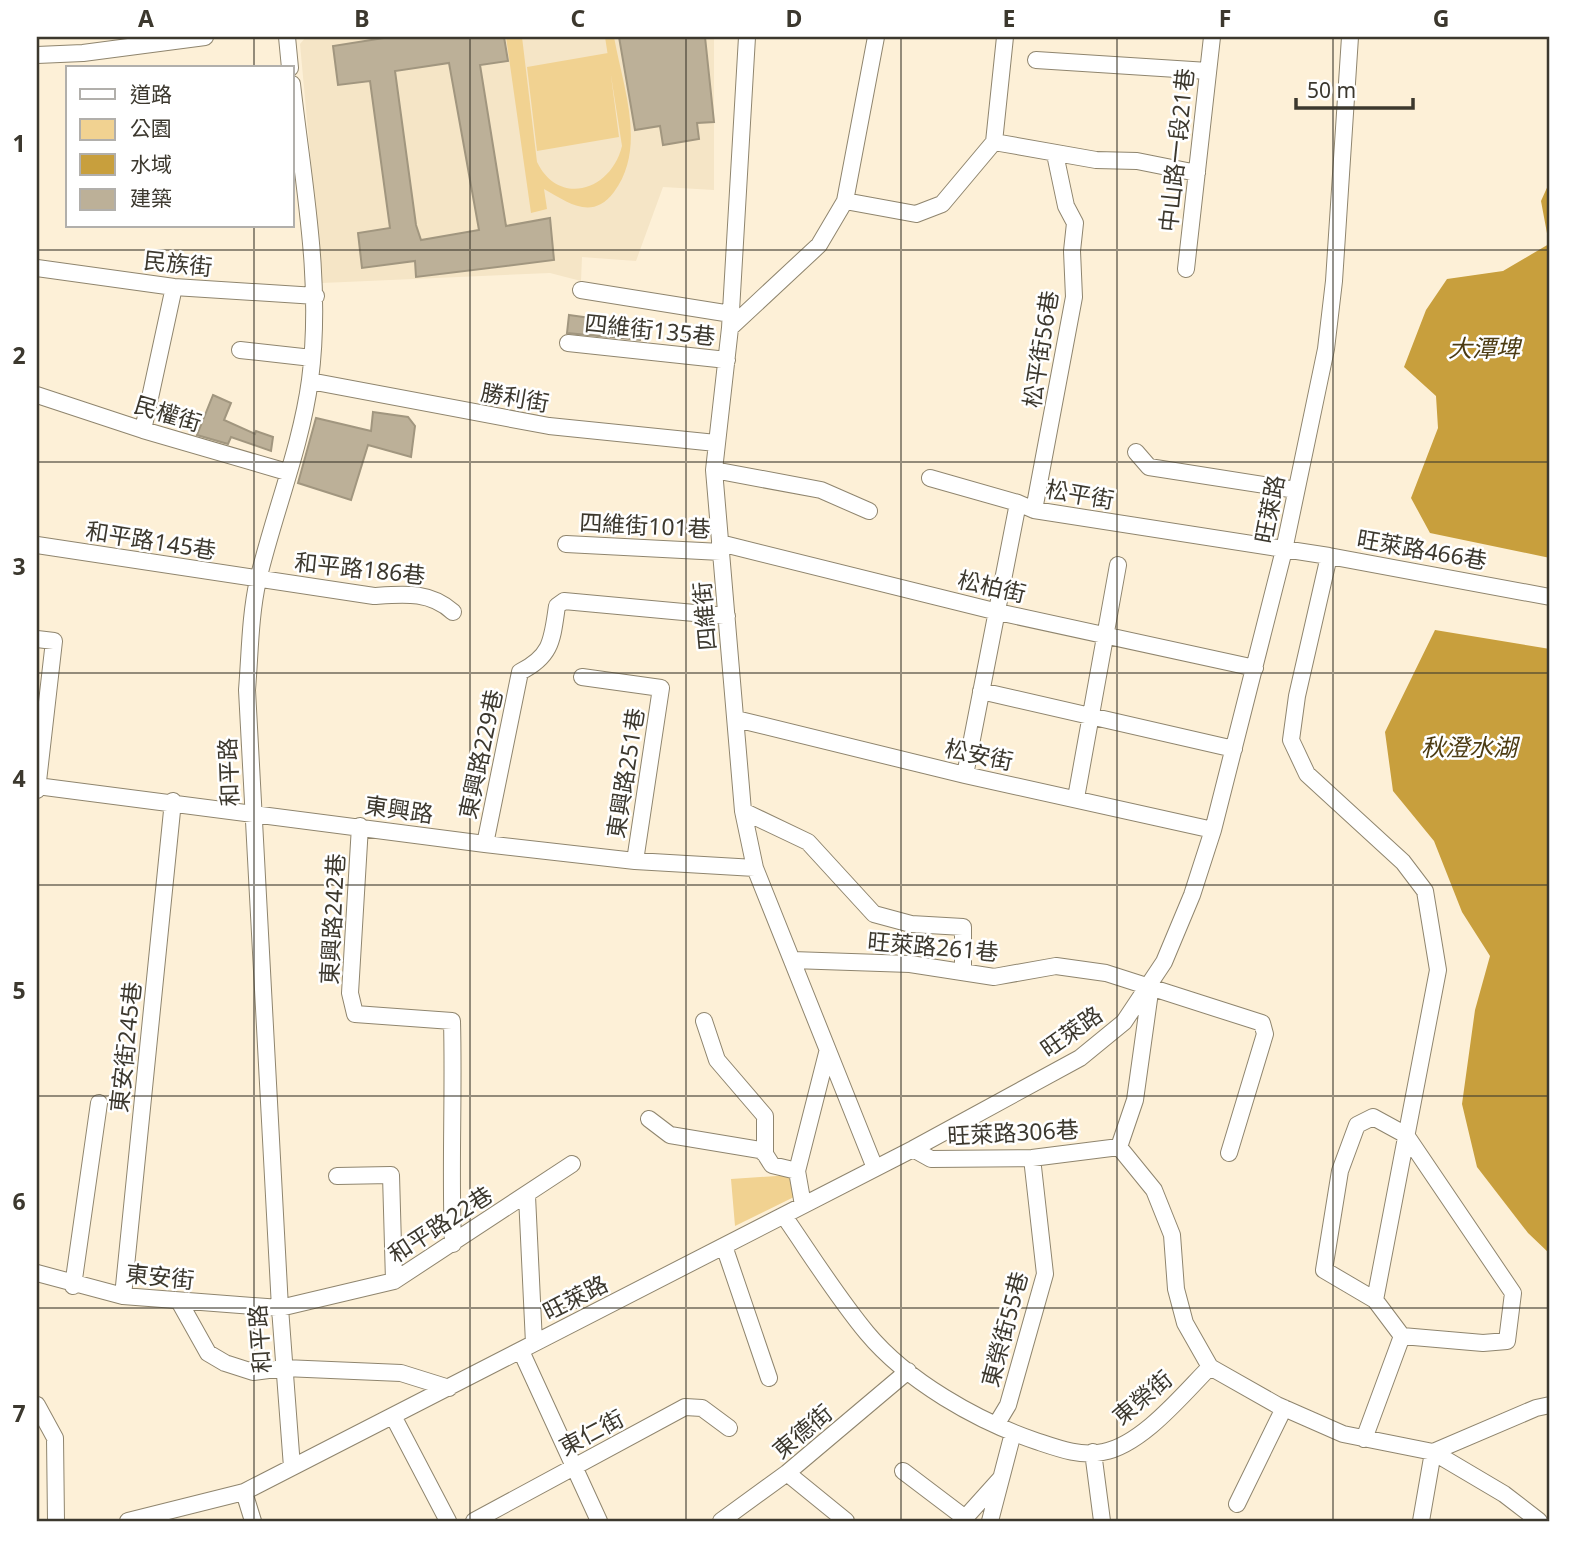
<svg xmlns="http://www.w3.org/2000/svg" width="1587" height="1558" viewBox="0 0 1587 1558" font-family="'Noto Sans','Noto Sans TC',sans-serif">
  <style>
    .built { fill: #f5e5c6 }
    .green { fill: #f1d291 }
    .water { fill: #c89f3d }
    .building { fill: #bcb098; stroke: #a1967f; stroke-width: 2; fill-rule: evenodd }
    .lines { fill: none; stroke-linecap: round; stroke-linejoin: round }
    .minor-casing { stroke: #8f856e; stroke-width: 18 }
    .minor { stroke: #fff; stroke-width: 16 }
    .grid { fill: none; stroke: #3c382e; stroke-width: 2; stroke-opacity: 0.55 }
    .labels { text-anchor: middle; dominant-baseline: central; stroke-width: 5; stroke-linejoin: round; paint-order: stroke }
    .street-label { font-size: 23px; fill: #3c382e; stroke: #fff }
    .water-label { font-size: 24px; font-style: italic; fill: #4c3b12; stroke: #fff }
    .neatline { fill: none; stroke: #3c382e; stroke-width: 2.5 }
    .grid-label { font-size: 23px; text-anchor: middle; font-weight: bold; fill: #3c382e }
  </style>
  <rect width="100%" height="100%" fill="#fdf0d7"/>
  <path class="built" d="M306 37H714V190L663 187 636 261 582 257 581 281 550 273 322 283 300 44Z"/>
  <path class="green" d="M506 37H522L537 162C559 207 611 191 622 146L605 37H614C623 87 647 148 614 192 592 221 569 203 544 189L547 209 531 213Z
    M608 53 619 137 537 151 527 67Z
    M791 1175 794 1197 735 1226 731 1179Z"/>
  <path class="water" d="M1550 181V558L1430 533 1411 498 1438 428 1436 396 1404 367 1426 310 1447 279 1503 271 1549 244 1541 201Z
    M1435 630 1550 649V1254L1528 1233 1477 1167 1462 1104 1475 1010 1490 956 1462 912 1434 841 1393 791 1385 732Z"/>
  <path class="building" d="M390 37H504L508 61 480 65 506 226 550 218 554 260 416 277 415 261 362 268 358 233 390 228 370 81 338 85 333 46ZM449 63 479 230 421 240 416 225 395 71Z
    M619 37H705L714 122 697 123 699 139 663 145 660 126 635 130Z
    M569 315 642 325 640 340 567 333Z
    M213 395 231 403 224 420 255 434 256 431 273 437 271 451 231 437 228 444 197 435Z
    M373 412 408 417 415 426 411 457 368 445 351 500 298 483 316 418 371 431Z"/>
  <g class="lines">
    <defs>
      <path id="minor" d="M287 37 290 68
        M747 37 730 328 714 470 743 811 755 868 875 1168
        M37 55 83 53 205 37
        M1036 60 1208 71
        M292 84C303 182 323 281 310 380 301 447 274 513 258 580 250 616 250 653 247 690L280 1308 292 1467
        M994 142 1096 160 1137 161 1197 173
        M845 201 916 214 942 204 994 142 1005 37
        M37 268 174 287 316 296
        M1186 269 1212 37
        M581 290 731 314
        M730 328 819 245 845 201 876 37
        M568 343 727 360
        M240 350 312 358
        M310 381 549 426 716 443
        M37 395 143 430 287 472
        M143 430 174 287
        M1136 452 1149 467 1296 490
        M714 470 821 490 869 511
        M930 478 1018 503
        M1034 510 1074 297 1072 251 1075 223 1066 206 1055 154
        M720 543 998 612 1255 668
        M566 544 721 552
        M37 545 374 596C404 594 430 591 453 612
        M1329 556 1297 696 1291 740 1307 774 1403 862 1425 891 1438 970 1375 1300
        M37 639 54 641 37 790
        M582 677 661 688 635 861
        M981 691 1234 749
        M736 719 965 775 1213 830
        M965 775 1018 503 1034 510 1329 556 1550 597
        M37 786 485 844 635 861 755 868
        M1076 798 1118 565
        M743 811 808 842 874 914 911 924 963 927V972
        M360 826 350 993 355 1014 452 1021C454 1096 450 1169 453 1244
        M485 844 520 672C552 656 552 640 557 606L564 601 727 616
        M792 960 910 964 994 977 1056 966 1106 973 1262 1023 1265 1034 1229 1153
        M1150 992 1135 1100 1119 1147 1154 1190 1172 1235 1176 1289 1185 1323 1210 1367
        M704 1021 717 1060 765 1116V1154L772 1165 797 1171 803 1205
        M1373 1117 1406 1135 1513 1293 1507 1341 1483 1343 1402 1336 1375 1300 1324 1270 1340 1171 1357 1125Z
        M649 1119 670 1135 760 1150 765 1154
        M913 1149 931 1159 1032 1158 1119 1147
        M797 1171 827 1053
        M337 1176 391 1175 394 1281
        M527 1196 534 1343
        M784 1216C811 1255 837 1297 867 1333 907 1381 977 1421 1036 1441 1057 1448 1080 1457 1103 1452 1142 1445 1183 1394 1210 1367L1277 1405 1343 1434 1433 1452 1504 1494 1539 1521
        M724 1246 769 1378
        M37 1273 123 1296 280 1308 394 1281 572 1164
        M73 1286 99 1103
        M123 1296 173 801
        M180 1303 208 1353 225 1363 253 1372 284 1368 401 1373 449 1388
        M521 1351 599 1521
        M37 1405 55 1438 56 1521
        M393 1416 448 1521
        M996 1425 1008 1405 1045 1274 1032 1158
        M1364 1439 1402 1336
        M1093 1452 1102 1521
        M1433 1452 1536 1408 1550 1405
        M903 1471 965 1518 1001 1478
        M787 1473 846 1521
        M244 1492 253 1521
        M1237 1504 1284 1408
        M128 1521 244 1492 913 1149 1080 1058 1124 1022 1164 962 1192 895 1213 830 1284 550 1326 349 1334 281 1350 37
        M474 1521 685 1407 702 1408 729 1428
        M721 1521 787 1473 908 1371
        M990 1521 1013 1433
        M1421 1521 1433 1452"/>
    </defs>
    <use href="#minor" class="minor-casing"/>
    <use href="#minor" class="minor"/>
  </g>
  <path class="grid" d="M254 37V68M470 37V1521M686 37V1521M901 37V1521M1117 37V1521M1333 37V1521M254 226V1521M37 250H1550M37 462H1550M37 673H1550M37 885H1550M37 1096H1550M37 1308H1550"/>
  <g class="labels">
    <g class="street-label">
      <text transform="translate(1176 150) rotate(-84)">中山路一段21巷</text>
      <text transform="translate(178 263) rotate(6)">民族街</text>
      <text transform="translate(650 329) rotate(6)">四維街135巷</text>
      <text transform="translate(1040 349) rotate(-81)">松平街56巷</text>
      <text transform="translate(515 397) rotate(10)">勝利街</text>
      <text transform="translate(168 413) rotate(17)">民權街</text>
      <text transform="translate(1080 494) rotate(10)">松平街</text>
      <text transform="translate(1269 509) rotate(-79)">旺萊路</text>
      <text transform="translate(645 525) rotate(3)">四維街101巷</text>
      <text transform="translate(151 540) rotate(9)">和平路145巷</text>
      <text transform="translate(1422 549) rotate(10)">旺萊路466巷</text>
      <text transform="translate(360 568) rotate(6)">和平路186巷</text>
      <text transform="translate(992 586) rotate(13)">松柏街</text>
      <text transform="translate(704 616) rotate(-95)">四維街</text>
      <text transform="translate(480 754) rotate(-78)">東興路229巷</text>
      <text transform="translate(979 754) rotate(12)">松安街</text>
      <text transform="translate(228 772) rotate(-92)">和平路</text>
      <text transform="translate(625 773) rotate(-81)">東興路251巷</text>
      <text transform="translate(399 809) rotate(8)">東興路</text>
      <text transform="translate(332 919) rotate(-87)">東興路242巷</text>
      <text transform="translate(933 946) rotate(5)">旺萊路261巷</text>
      <text transform="translate(1071 1031) rotate(-35)">旺萊路</text>
      <text transform="translate(125 1047) rotate(-84)">東安街245巷</text>
      <text transform="translate(1013 1132) rotate(-3)">旺萊路306巷</text>
      <text transform="translate(440 1224) rotate(-33)">和平路22巷</text>
      <text transform="translate(160 1276) rotate(6)">東安街</text>
      <text transform="translate(575 1297) rotate(-27)">旺萊路</text>
      <text transform="translate(1004 1329) rotate(-75)">東榮街55巷</text>
      <text transform="translate(259 1339) rotate(-94)">和平路</text>
      <text transform="translate(1142 1397) rotate(-40)">東榮街</text>
      <text transform="translate(802 1431) rotate(-40)">東德街</text>
      <text transform="translate(591 1432) rotate(-28)">東仁街</text>
    </g>
    <g class="water-label">
      <text x="1484" y="347">大潭埤</text>
      <text x="1469" y="746">秋澄水湖</text>
    </g>
  </g>
  <rect width="1587" height="1558" fill="none" stroke="#ffffff" stroke-width="77"/>
  <rect x="66" y="66" width="228" height="161" fill="#ffffff" stroke="#b1afab" stroke-width="2"/>
  <rect x="80" y="89" width="35" height="10" fill="#ffffff" stroke="#b1afab" stroke-width="2"/>
  <text x="130" y="102" font-size="21" fill="#3c382e">道路</text>
  <rect x="80" y="119" width="35" height="21" fill="#f1d291" stroke="#b1afab" stroke-width="2"/>
  <text x="130" y="136" font-size="21" fill="#3c382e">公園</text>
  <rect x="80" y="154" width="35" height="21" fill="#c89f3d" stroke="#b1afab" stroke-width="2"/>
  <text x="130" y="172" font-size="21" fill="#3c382e">水域</text>
  <rect x="80" y="189" width="35" height="21" fill="#bcb098" stroke="#b1afab" stroke-width="2"/>
  <text x="130" y="206" font-size="21" fill="#3c382e">建築</text>
  <path d="M1296 98v10h117v-10" fill="none" stroke="#3c382e" stroke-width="3.5"/>
  <text x="1307" y="98" font-size="21" fill="#3c382e" stroke="#ffffff" stroke-width="5" paint-order="stroke">50 m</text>
  <rect x="38" y="38" width="1510" height="1482" class="neatline"/>
  <g class="grid-label">
    <text x="146" y="27">A</text>
    <text x="362" y="27">B</text>
    <text x="578" y="27">C</text>
    <text x="794" y="27">D</text>
    <text x="1009" y="27">E</text>
    <text x="1225" y="27">F</text>
    <text x="1441" y="27">G</text>
    <text x="19" y="152">1</text>
    <text x="19" y="364">2</text>
    <text x="19" y="575">3</text>
    <text x="19" y="787">4</text>
    <text x="19" y="999">5</text>
    <text x="19" y="1210">6</text>
    <text x="19" y="1422">7</text>
  </g>
</svg>
